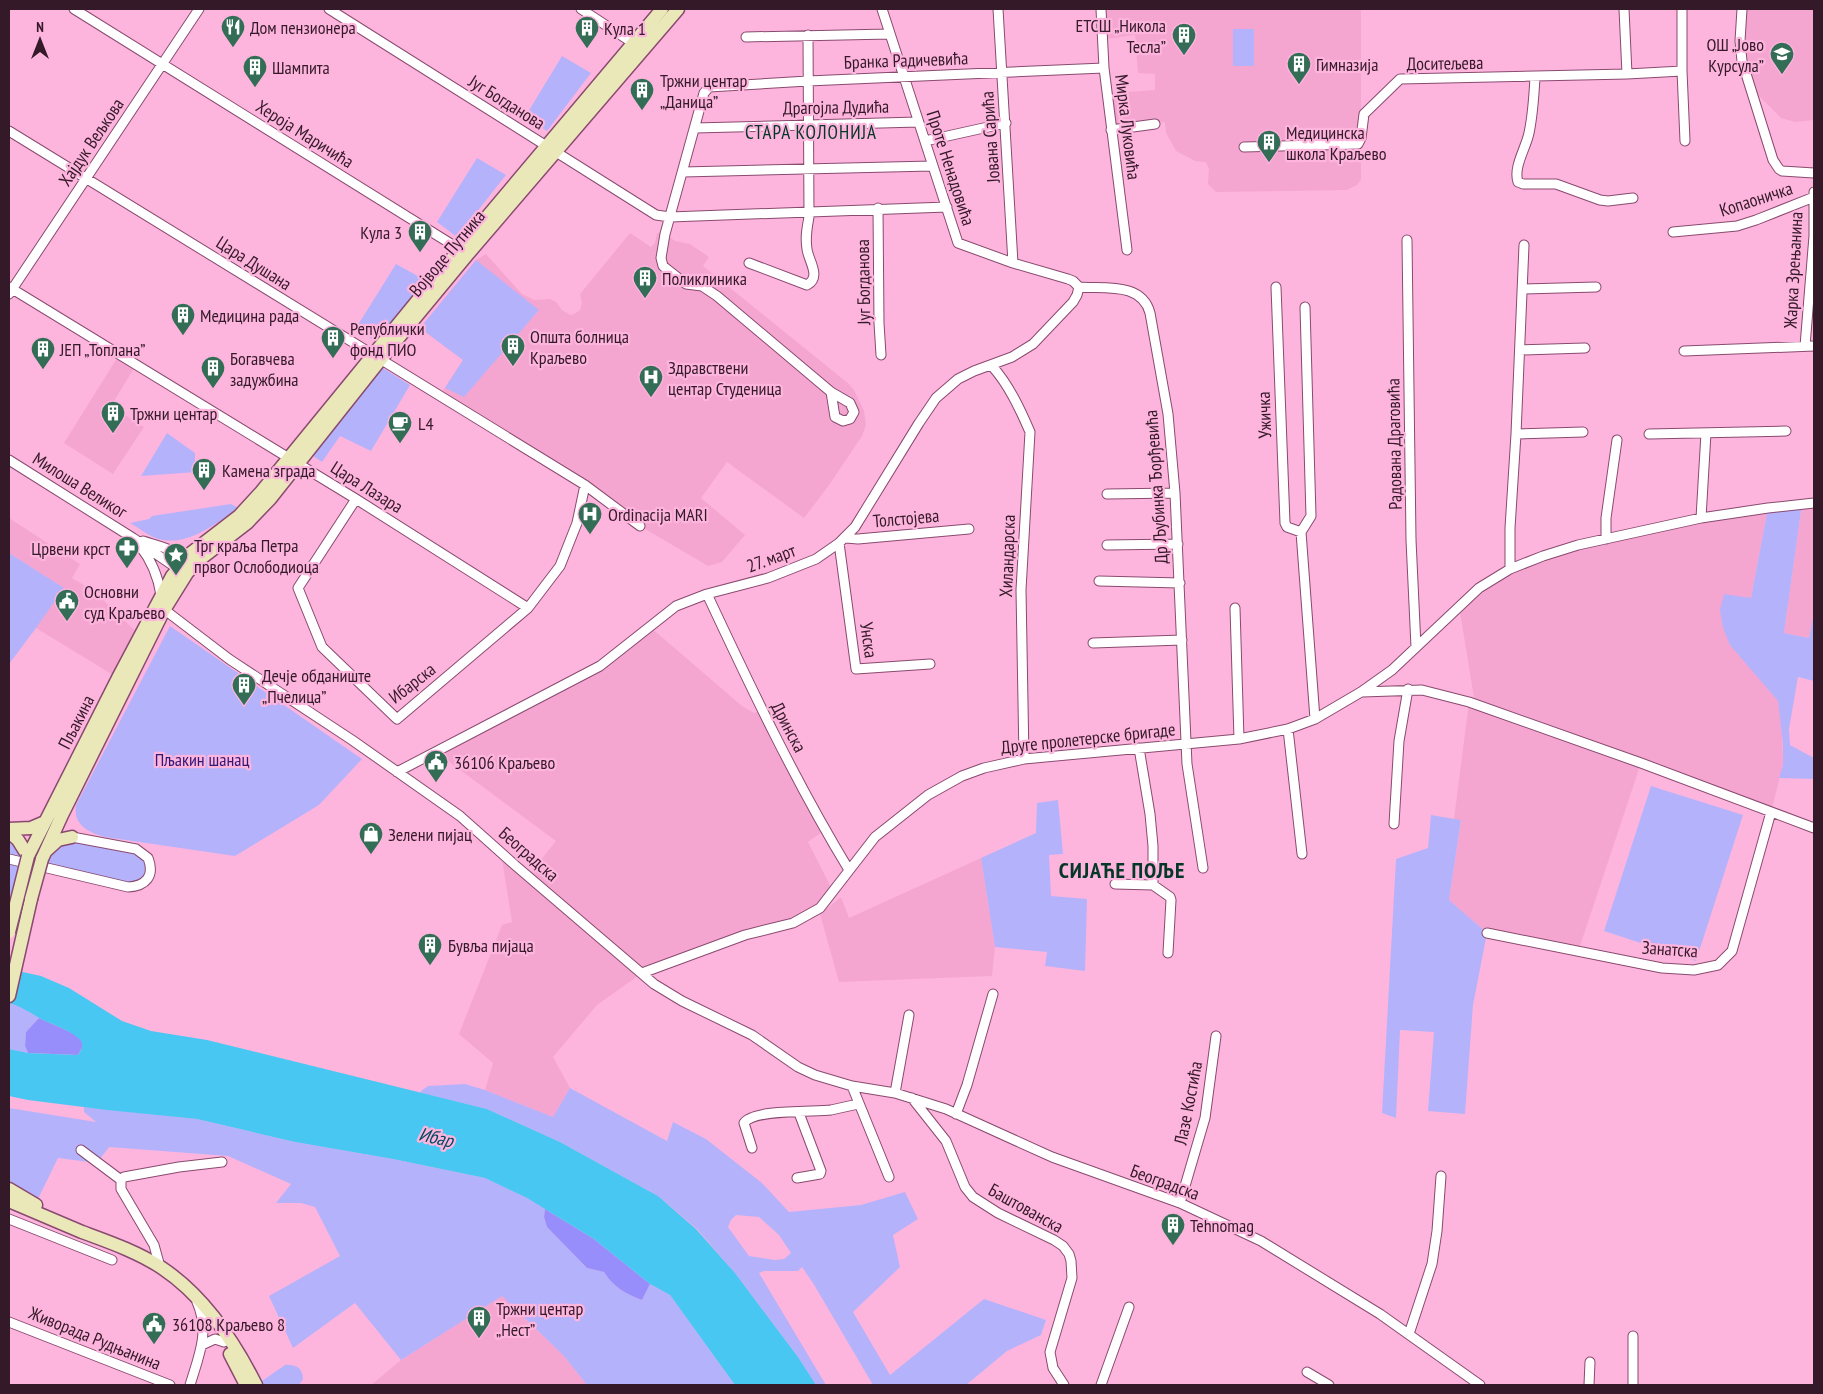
<svg xmlns="http://www.w3.org/2000/svg" width="1823" height="1394" viewBox="0 0 1823 1394" font-family="'PT Sans Narrow',sans-serif">
  <style>
    .built { fill: #f4a6d1 }
    .green { fill: #b5b2fc; fill-rule: evenodd }
    .forest { fill: #988efb }
    .water { fill: #49c7f3 }
    .lines { fill: none; stroke-linecap: round; stroke-linejoin: round }
    .street-casing { stroke: #894a6f; stroke-width: 11 }
    .secondary-casing { stroke: #894a6f; stroke-width: 15 }
    .street { stroke: #fff; stroke-width: 9 }
    .secondary { stroke: #eae7b9; stroke-width: 12 }
    .secondary-bridge-casing { stroke: #894a6f; stroke-width: 15; stroke-linecap: butt }
    .secondary-bridge { stroke: #eae7b9; stroke-width: 12 }
    .labels { text-anchor: middle; dominant-baseline: central; stroke-width: 4.5; stroke-linejoin: round; paint-order: stroke }
    .poi-label { font-size: 18px; fill: #341929; stroke: #feb5dd; text-anchor: start }
    .street-label { font-size: 18px; fill: #341929; stroke: #feb5dd }
    .park-label { font-size: 18px; fill: #301877; stroke: #feb5dd }
    .neighbourhood-label { font-size: 19px; letter-spacing: 1px; fill: #043727; stroke: #feb5dd }
    .water-label { font-size: 19px; font-style: italic; fill: #004c62; stroke: #feb5dd }
    .district-label { font-size: 22px; font-weight: bold; letter-spacing: 1px; fill: #043727; stroke: #feb5dd }
  </style>
  <rect width="100%" height="100%" fill="#feb5dd"/>
  <path class="built" d="M1104 9H1361V180L1357 185 1347 190 1216 192 1208 184 1209 169 1206 162 1195 161 1176 151 1166 133 1165 122 1115 127 1113 93 1155 90V74L1138 73 1135 35 1106 39Z
    M1746 9H1814V120L1795 122 1781 118 1754 91 1745 59 1744 40Z
    M630 233 651 247 655 243 657 233 665 234 675 241 690 244 709 257 703 266 849 384 854 390 864 411 866 425 862 436 827 488 804 518 727 462 701 498 745 535 722 562 708 566 640 526 440 395 463 360 420 328 476 260 486 254 522 294 534 300 550 299 556 302 562 310 570 315 574 314 580 310 582 303 580 294Z
    M119 355 136 365 111 406 144 427 113 474 64 443Z
    M1814 503V613L1809 638 1784 633 1802 504Z
    M1768 508 1751 598 1742 657 1778 701 1782 724 1783 765 1771 812 1641 763 1578 952 1487 933 1449 900 1461 821 1454 819 1469 702 1475 704 1459 606 1479 588 1544 555Z
    M9 518 80 564 72 578 95 592 131 627 140 634 118 678 36 628 63 588 9 553Z
    M649 626 742 706 754 713 761 710 825 830 808 842 833 891 820 908 793 923 642 973 597 1005 553 1057 570 1088 553 1117 485 1090 493 1063 459 1034 502 925 512 922 501 853 528 876 556 841 436 752 600 666Z
    M981 858 995 947 992 976 839 982 820 914 841 897 849 918Z
    M502 1296 564 1356 587 1385H371L401 1360Z"/>
  <path class="green" d="M1233 29H1254V66H1233Z
    M562 56 591 73 547 131 525 117Z
    M477 158 506 175 457 237 437 222Z
    M476 260 539 310 464 397 445 388 463 360 420 328Z
    M396 264 425 280 376 342 356 328Z
    M383 368 410 385 371 451 340 436 322 462 310 454Z
    M167 433 195 453V462L211 471 141 476Z
    M231 504 238 508C214 525 184 550 153 537 145 533 137 527 130 523L149 519 152 516Z
    M1802 504 1784 633 1809 638 1814 613V681L1798 677 1789 729 1790 745 1814 758V779L1779 778 1783 765V744L1778 701 1730 645 1723 628 1720 610 1724 594 1751 598 1768 508Z
    M9 553 64 588 36 628 9 664Z
    M170 626 362 759 319 805 235 856 105 837C88 832 73 825 76 805Z
    M1651 786 1743 815 1696 961 1604 931Z
    M1058 800 1063 854 1049 855 1051 896 1087 899 1085 971 1045 966 1047 952 995 947 981 858 1036 833 1037 803Z
    M1431 815 1461 820 1449 900 1487 933 1473 1005 1465 1114 1428 1111 1434 1032 1400 1030 1396 1118 1382 1113 1396 859 1428 848Z
    M9 832 28 856 9 926Z
    M58 840 136 849 151 869 137 886 46 869 45 851Z
    M9 1003 19 1006 39 1018 26 1032 25 1046 28 1053 9 1049Z
    M465 1084 485 1090 553 1117 570 1088 667 1141 673 1122 706 1139 762 1183 789 1212 861 1205 905 1192 918 1219 893 1235 900 1267 853 1312 890 1375 984 1299 1046 1320 1041 1335 1007 1351 966 1385H873L813 1283 802 1267 798 1271H764L759 1273 826 1385H816L798 1357 735 1273 697 1229 658 1196 560 1142 487 1109 421 1093V1091L428 1086ZM736 1215 759 1217 779 1235 791 1253 784 1259 775 1260 749 1256 728 1227 731 1220Z
    M84 1107 197 1119 295 1142 393 1159 485 1178 527 1198 545 1209 544 1217 547 1227 587 1268 604 1272C613 1287 626 1294 642 1300L650 1284 670 1295 735 1385H587L564 1356 502 1296 401 1360 355 1303 293 1348 269 1296 340 1256 315 1207 301 1203H276L291 1184 228 1156 109 1147 97 1163 58 1158 35 1205 9 1189V1108L96 1122 84 1112Z
    M285 1365C295 1364 303 1368 303 1379L299 1385H261L259 1383Z"/>
  <path class="forest" d="M39 1018 77 1035 82 1041V1048L78 1055 28 1053 25 1046 26 1032Z
    M545 1209 594 1239 650 1284 642 1300C626 1294 613 1287 604 1272L587 1268 547 1227 544 1217Z"/>
  <path class="water" d="M9 969 41 976 69 988 122 1021 151 1031 207 1040 487 1109 560 1142 658 1196 696 1229 735 1273 798 1357 816 1385H735L670 1295 650 1284 594 1239 527 1198 485 1178 393 1159 295 1142 197 1119 107 1110 28 1100 9 1096V1049L28 1053 78 1055 82 1048V1042C72 1030 55 1026 41 1019 30 1013 21 1006 9 1003Z"/>
  <g class="lines">
    <defs>
      <path id="street" d="M74 9 464 252
        M329 9 656 215 670 217 947 207
        M581 9 636 45
        M882 9 958 243 1013 263 1068 279 1073 281 1079 287
        M998 9 1013 263
        M1101 9 1104 68 1127 250
        M1682 9V71L1685 141
        M1742 9 1740 41 1742 61 1773 160 1779 169 1782 171 1814 173
        M746 37 889 34
        M1627 74 1682 71
        M1535 77C1534 96 1533 114 1529 133 1526 148 1513 167 1518 182L1523 184H1556L1600 200 1608 201 1633 198
        M695 128 918 122
        M1111 130 1155 124
        M9 131 585 485 640 526
        M925 141 1006 123
        M1244 147 1358 144 1361 138 1364 114 1400 79 1627 74 1624 9
        M683 172 932 166
        M878 208 879 323 881 355
        M1673 232 1737 226 1756 220 1814 197V192
        M1407 240 1411 540 1416 647
        M749 263 807 285C822 277 808 260 807 249 805 237 807 228 809 217L808 35
        M9 287 356 499 528 608
        M1079 287C1105 289 1142 282 1150 313L1168 414 1175 493 1187 764 1203 868
        M1276 287 1285 523 1287 527 1301 532
        M1522 289 1596 287
        M9 294 199 9
        M1305 307 1311 516 1301 532 1315 719
        M1805 346 1814 236V197
        M1520 350 1585 348
        M1684 351 1814 346
        M992 366C1009 385 1020 409 1030 432L1021 590 1024 759
        M831 392 835 417 843 421 850 419 854 412 850 403 831 392 717 296 702 286 686 284 663 266 661 258 665 234 704 93 709 87 808 81 1104 68
        M1516 434 1583 432
        M1649 434 1786 431
        M9 460 133 538 181 571
        M1107 494 1175 493
        M356 499 298 588 322 647 397 719 528 608 560 566 577 523 585 485
        M1701 518 1706 433
        M846 538 858 539 969 529
        M1606 539V518L1617 440
        M143 541C158 546 179 550 189 563
        M839 543 856 669 930 664
        M1107 545 1178 544
        M140 546C152 561 158 576 161 595
        M1510 569V528L1516 434 1524 245
        M1099 581 1180 583
        M707 594C751 688 795 781 849 870
        M161 607 229 659 352 740 460 816 516 866 654 984 682 1001 752 1035 798 1067 815 1075 852 1086 895 1093 946 1109 1052 1157 1180 1203 1261 1241 1380 1314 1480 1385
        M1235 608 1239 739
        M1093 643 1182 640
        M1362 692 1422 690 1469 702 1641 763 1814 828
        M1288 729 1302 854
        M1139 748 1150 814 1153 846V885L1170 897 1171 900 1168 953
        M397 772 600 666 676 606 707 594 768 578 816 559 839 543 855 527 919 423 936 398 958 379 974 371 1012 357 1033 344 1073 302 1077 295 1079 287
        M1394 824 1399 741 1408 689
        M9 859 128 887C146 886 155 876 148 858L136 849 72 837
        M1115 884 1153 885
        M1487 933 1662 968 1694 970 1718 965 1732 951 1771 812
        M642 973 745 935 793 923 820 908 875 837 928 795 962 776 984 768 1024 759 1239 739 1288 729 1315 719 1361 692 1392 670 1479 588 1510 569 1543 556 1578 545 1701 518 1768 508 1814 503
        M852 1086 889 1177
        M895 1093 909 1015
        M912 1098 946 1141 965 1187 973 1197 998 1213 1054 1240 1063 1246 1069 1254 1071 1261 1072 1278 1050 1352 1053 1368 1064 1385
        M956 1114 967 1085 993 994
        M752 1148 744 1123C753 1109 813 1112 831 1110 840 1108 849 1106 858 1104
        M81 1150 121 1180
        M797 1178 820 1174 821 1171 799 1113
        M1180 1203 1205 1118 1216 1036
        M9 1219 112 1260
        M160 1267 154 1245 121 1189V1180L124 1177 179 1167 222 1162
        M9 1322 170 1385
        M1409 1334 1432 1264 1437 1231 1441 1176
        M1633 1336V1385
        M202 1345 215 1339 224 1342
        M1307 1372 1329 1385
        M190 1385C199 1355 210 1332 197 1302
        M1101 1385 1129 1307
        M1589 1385 1590 1362"/>
      <path id="secondary" d="M9 829 31 828 45 822
        M9 832 18 840 28 856
        M47 850 58 840 72 837
        M28 856 118 678 172 576 191 553 239 516 261 492 449 262 662 9
        M42 859 62 815 164 610 187 573 199 560 247 523 270 499 381 359 468 254 678 9
        M9 996 31 899
        M9 1189 36 1205
        M9 1201C33 1211 58 1222 82 1232 109 1242 138 1252 162 1268 204 1296 234 1341 256 1385
        M230 1354 246 1385"/>
    </defs>
    <use href="#street" class="street-casing"/>
    <use href="#secondary" class="secondary-casing"/>
    <use href="#street" class="street"/>
    <use href="#secondary" class="secondary"/>
    <defs>
      <path id="secondary-bridge" d="M31 899 42 859
        M9 932 28 856"/>
    </defs>
    <use href="#secondary-bridge" class="secondary-bridge-casing"/>
    <use href="#secondary-bridge" class="secondary-bridge"/>
  </g>
  <defs>
    <symbol id="restaurant-pin" viewBox="-11 -11 22 30"><path d="M0 17L-7.5 6A9.5 9.5 0 1 1 7.5 6Z" fill="#336d56" stroke="#feb5dd"/><path d="M-5-6h1v4h1v-4h1v4h1v-4h1v5L-1.5 .5V6h-2V.5L-5-1ZM5-6V6H3V1.5H1.5Q1.5-4 5-6Z" fill="#fff"/></symbol>
    <symbol id="building-pin" viewBox="-11 -11 22 30"><path d="M0 17L-7.5 6A9.5 9.5 0 1 1 7.5 6Z" fill="#336d56" stroke="#feb5dd"/><path d="M-4-6H4V6H1V3H-1V6H-4ZM-2.5-4.3h1.7v1.8h-1.7ZM.8-4.3h1.7v1.8H.8ZM-2.5-1h1.7V.8h-1.7ZM.8-1h1.7V.8H.8Z" fill="#fff"/></symbol>
    <symbol id="school-pin" viewBox="-11 -11 22 30"><path d="M0 17L-7.5 6A9.5 9.5 0 1 1 7.5 6Z" fill="#336d56" stroke="#feb5dd"/><path d="M0-5L7-2L0 1L-7-2ZM-4 1L0 2.5L4 1V4Q0 6-4 4Z" fill="#fff"/></symbol>
    <symbol id="hospital-pin" viewBox="-11 -11 22 30"><path d="M0 17L-7.5 6A9.5 9.5 0 1 1 7.5 6Z" fill="#336d56" stroke="#feb5dd"/><path d="M-5-5h3v3.5h4V-5h3V5h-3V1.5h-4V5h-3Z" fill="#fff"/></symbol>
    <symbol id="cafe-pin" viewBox="-11 -11 22 30"><path d="M0 17L-7.5 6A9.5 9.5 0 1 1 7.5 6Z" fill="#336d56" stroke="#feb5dd"/><path d="M-5.5-4.5H6V0H3Q3 3.5 0 3.5H-2.5Q-5.5 3.5-5.5 0ZM3-3.2v2h1.7v-2ZM-6 4.5H4V6H-6Z" fill="#fff"/></symbol>
    <symbol id="pharmacy-pin" viewBox="-11 -11 22 30"><path d="M0 17L-7.5 6A9.5 9.5 0 1 1 7.5 6Z" fill="#336d56" stroke="#feb5dd"/><path d="M-2-6h4v4h4v4h-4v4h-4v-4h-4v-4h4Z" fill="#fff"/></symbol>
    <symbol id="sight-pin" viewBox="-11 -11 22 30"><path d="M0 17L-7.5 6A9.5 9.5 0 1 1 7.5 6Z" fill="#336d56" stroke="#feb5dd"/><path d="M0-6L1.8-2.2L6-1.7L2.9 1.2L3.7 5.4L0 3.3L-3.7 5.4L-2.9 1.2L-6-1.7L-1.8-2.2Z" fill="#fff"/></symbol>
    <symbol id="civic-pin" viewBox="-11 -11 22 30"><path d="M0 17L-7.5 6A9.5 9.5 0 1 1 7.5 6Z" fill="#336d56" stroke="#feb5dd"/><path d="M-.6-6.5H3V-4.5H.6V-3L4-1V1h2V6H-6V1h2V-1L-.6-3ZM-1.2 2.5V6h2.4V2.5Z" fill="#fff"/></symbol>
    <symbol id="shop-pin" viewBox="-11 -11 22 30"><path d="M0 17L-7.5 6A9.5 9.5 0 1 1 7.5 6Z" fill="#336d56" stroke="#feb5dd"/><path d="M-5-2.5h2.3a2.7 3.5 0 0 1 5.4 0H5L5.5 6h-11ZM-1.5-2.5h3a1.5 2.3 0 0 0-3 0Z" fill="#fff"/></symbol>
  </defs>
  <g fill-rule="evenodd">
    <use href="#restaurant-pin" x="219" y="13" width="28" height="38"/>
    <use href="#building-pin" x="573" y="14" width="28" height="38"/>
    <use href="#building-pin" x="1170" y="21" width="28" height="38"/>
    <use href="#school-pin" x="1768" y="40" width="28" height="38"/>
    <use href="#building-pin" x="1285" y="50" width="28" height="38"/>
    <use href="#building-pin" x="241" y="53" width="28" height="38"/>
    <use href="#building-pin" x="628" y="76" width="28" height="38"/>
    <use href="#building-pin" x="1255" y="128" width="28" height="38"/>
    <use href="#building-pin" x="406" y="218" width="28" height="38"/>
    <use href="#building-pin" x="631" y="264" width="28" height="38"/>
    <use href="#building-pin" x="169" y="301" width="28" height="38"/>
    <use href="#building-pin" x="319" y="324" width="28" height="38"/>
    <use href="#building-pin" x="499" y="332" width="28" height="38"/>
    <use href="#building-pin" x="29" y="335" width="28" height="38"/>
    <use href="#building-pin" x="199" y="354" width="28" height="38"/>
    <use href="#hospital-pin" x="637" y="363" width="28" height="38"/>
    <use href="#building-pin" x="99" y="399" width="28" height="38"/>
    <use href="#cafe-pin" x="386" y="409" width="28" height="38"/>
    <use href="#building-pin" x="190" y="456" width="28" height="38"/>
    <use href="#hospital-pin" x="576" y="500" width="28" height="38"/>
    <use href="#pharmacy-pin" x="113" y="534" width="28" height="38"/>
    <use href="#sight-pin" x="162" y="541" width="28" height="38"/>
    <use href="#civic-pin" x="53" y="587" width="28" height="38"/>
    <use href="#building-pin" x="230" y="671" width="28" height="38"/>
    <use href="#civic-pin" x="422" y="748" width="28" height="38"/>
    <use href="#shop-pin" x="357" y="820" width="28" height="38"/>
    <use href="#building-pin" x="416" y="931" width="28" height="38"/>
    <use href="#building-pin" x="1159" y="1211" width="28" height="38"/>
    <use href="#building-pin" x="465" y="1304" width="28" height="38"/>
    <use href="#civic-pin" x="140" y="1310" width="28" height="38"/>
  </g>
  <g class="labels">
    <g class="poi-label">
      <text x="1166" y="25" text-anchor="end">ЕТСШ „Никола<tspan x="1166" dy="21">Тесла”</tspan></text>
      <text x="250" y="27">Дом пензионера</text>
      <text x="604" y="28">Кула 1</text>
      <text x="1764" y="44" text-anchor="end">ОШ „Јово<tspan x="1764" dy="21">Курсула”</tspan></text>
      <text x="1316" y="64">Гимназија</text>
      <text x="272" y="67">Шампита</text>
      <text x="660" y="80">Тржни центар<tspan x="660" dy="21">„Даница”</tspan></text>
      <text x="1286" y="132">Медицинска<tspan x="1286" dy="21">школа Краљево</tspan></text>
      <text x="402" y="232" text-anchor="end">Кула 3</text>
      <text x="662" y="278">Поликлиника</text>
      <text x="200" y="315">Медицина рада</text>
      <text x="350" y="328">Републички<tspan x="350" dy="21">фонд ПИО</tspan></text>
      <text x="530" y="336">Општа болница<tspan x="530" dy="21">Краљево</tspan></text>
      <text x="60" y="349">ЈЕП „Топлана”</text>
      <text x="230" y="358">Богавчева<tspan x="230" dy="21">задужбина</tspan></text>
      <text x="668" y="367">Здравствени<tspan x="668" dy="21">центар Студеница</tspan></text>
      <text x="130" y="413">Тржни центар</text>
      <text x="418" y="423">L4</text>
      <text x="222" y="470">Камена зграда</text>
      <text x="608" y="514">Ordinacija MARI</text>
      <text x="194" y="545">Трг краља Петра<tspan x="194" dy="21">првог Ослободиоца</tspan></text>
      <text x="110" y="548" text-anchor="end">Црвени крст</text>
      <text x="84" y="591">Основни<tspan x="84" dy="21">суд Краљево</tspan></text>
      <text x="262" y="675">Дечје обданиште<tspan x="262" dy="21">„Пчелица”</tspan></text>
      <text x="454" y="762">36106 Краљево</text>
      <text x="388" y="834">Зелени пијац</text>
      <text x="448" y="945">Бувља пијаца</text>
      <text x="1190" y="1225">Tehnomag</text>
      <text x="496" y="1308">Тржни центар<tspan x="496" dy="21">„Нест”</tspan></text>
      <text x="172" y="1324">36108 Краљево 8</text>
    </g>
    <g class="street-label">
      <text transform="translate(906 60) rotate(-2)">Бранка Радичевића</text>
      <text transform="translate(1445 63) rotate(-1)">Доситељева</text>
      <text transform="translate(507 102) rotate(32)">Југ Богданова</text>
      <text transform="translate(836 107) rotate(-1)">Драгојла Дудића</text>
      <text transform="translate(1128 127) rotate(83)">Мирка Луковића</text>
      <text transform="translate(305 134) rotate(32)">Хероја Маричића</text>
      <text transform="translate(990 137) rotate(-94)">Јована Сарића</text>
      <text transform="translate(91 142) rotate(-56)">Хајдук Вељкова</text>
      <text transform="translate(951 168) rotate(72)">Проте Ненадовића</text>
      <text transform="translate(1756 199) rotate(-18)">Копаоничка</text>
      <text transform="translate(447 253) rotate(-50)">Војводе Путника</text>
      <text transform="translate(254 263) rotate(32)">Цара Душана</text>
      <text transform="translate(1793 270) rotate(-87)">Жарка Зрењанина</text>
      <text transform="translate(863 282) rotate(-91)">Југ Богданова</text>
      <text transform="translate(1264 415) rotate(-92)">Ужичка</text>
      <text transform="translate(1394 444) rotate(-91)">Радована Драговића</text>
      <text transform="translate(80 485) rotate(32)">Милоша Великог</text>
      <text transform="translate(367 487) rotate(32)">Цара Лазара</text>
      <text transform="translate(1156 487) rotate(-94)">Др Љубинка Ђорђевића</text>
      <text transform="translate(906 518) rotate(-5)">Толстојева</text>
      <text transform="translate(1007 556) rotate(-88)">Хиландарска</text>
      <text transform="translate(771 558) rotate(-20)">27. март</text>
      <text transform="translate(869 640) rotate(82)">Унска</text>
      <text transform="translate(412 683) rotate(-38)">Ибарска</text>
      <text transform="translate(76 722) rotate(-63)">Пљакина</text>
      <text transform="translate(789 727) rotate(62)">Дринска</text>
      <text transform="translate(1088 738) rotate(-6)">Друге пролетерске бригаде</text>
      <text transform="translate(529 854) rotate(41)">Београдска</text>
      <text transform="translate(1670 949) rotate(4)">Занатска</text>
      <text transform="translate(1188 1103) rotate(-79)">Лазе Костића</text>
      <text transform="translate(1165 1182) rotate(20)">Београдска</text>
      <text transform="translate(1026 1208) rotate(29)">Баштованска</text>
      <text transform="translate(95 1338) rotate(22)">Живорада Рудњанина</text>
    </g>
    <g class="park-label">
      <text x="202" y="759">Пљакин шанац</text>
    </g>
    <g class="neighbourhood-label">
      <text x="811" y="132">СТАРА КОЛОНИЈА</text>
    </g>
    <g class="water-label">
      <text transform="translate(436 1137) rotate(13)">Ибар</text>
    </g>
    <g class="district-label">
      <text x="1122" y="870">СИЈАЋЕ ПОЉЕ</text>
    </g>
  </g>
  <rect width="1823" height="1394" fill="none" stroke="#341929" stroke-width="20"/>
  <g transform="translate(40 40)" stroke="#feb5dd" stroke-width="4" paint-order="stroke">
  <path d="M0-4L9 19L0 12L-9 19Z" fill="#341929"/>
  <text y="-8" font-size="14" font-weight="bold" text-anchor="middle" fill="#341929">N</text>
  </g>
</svg>
